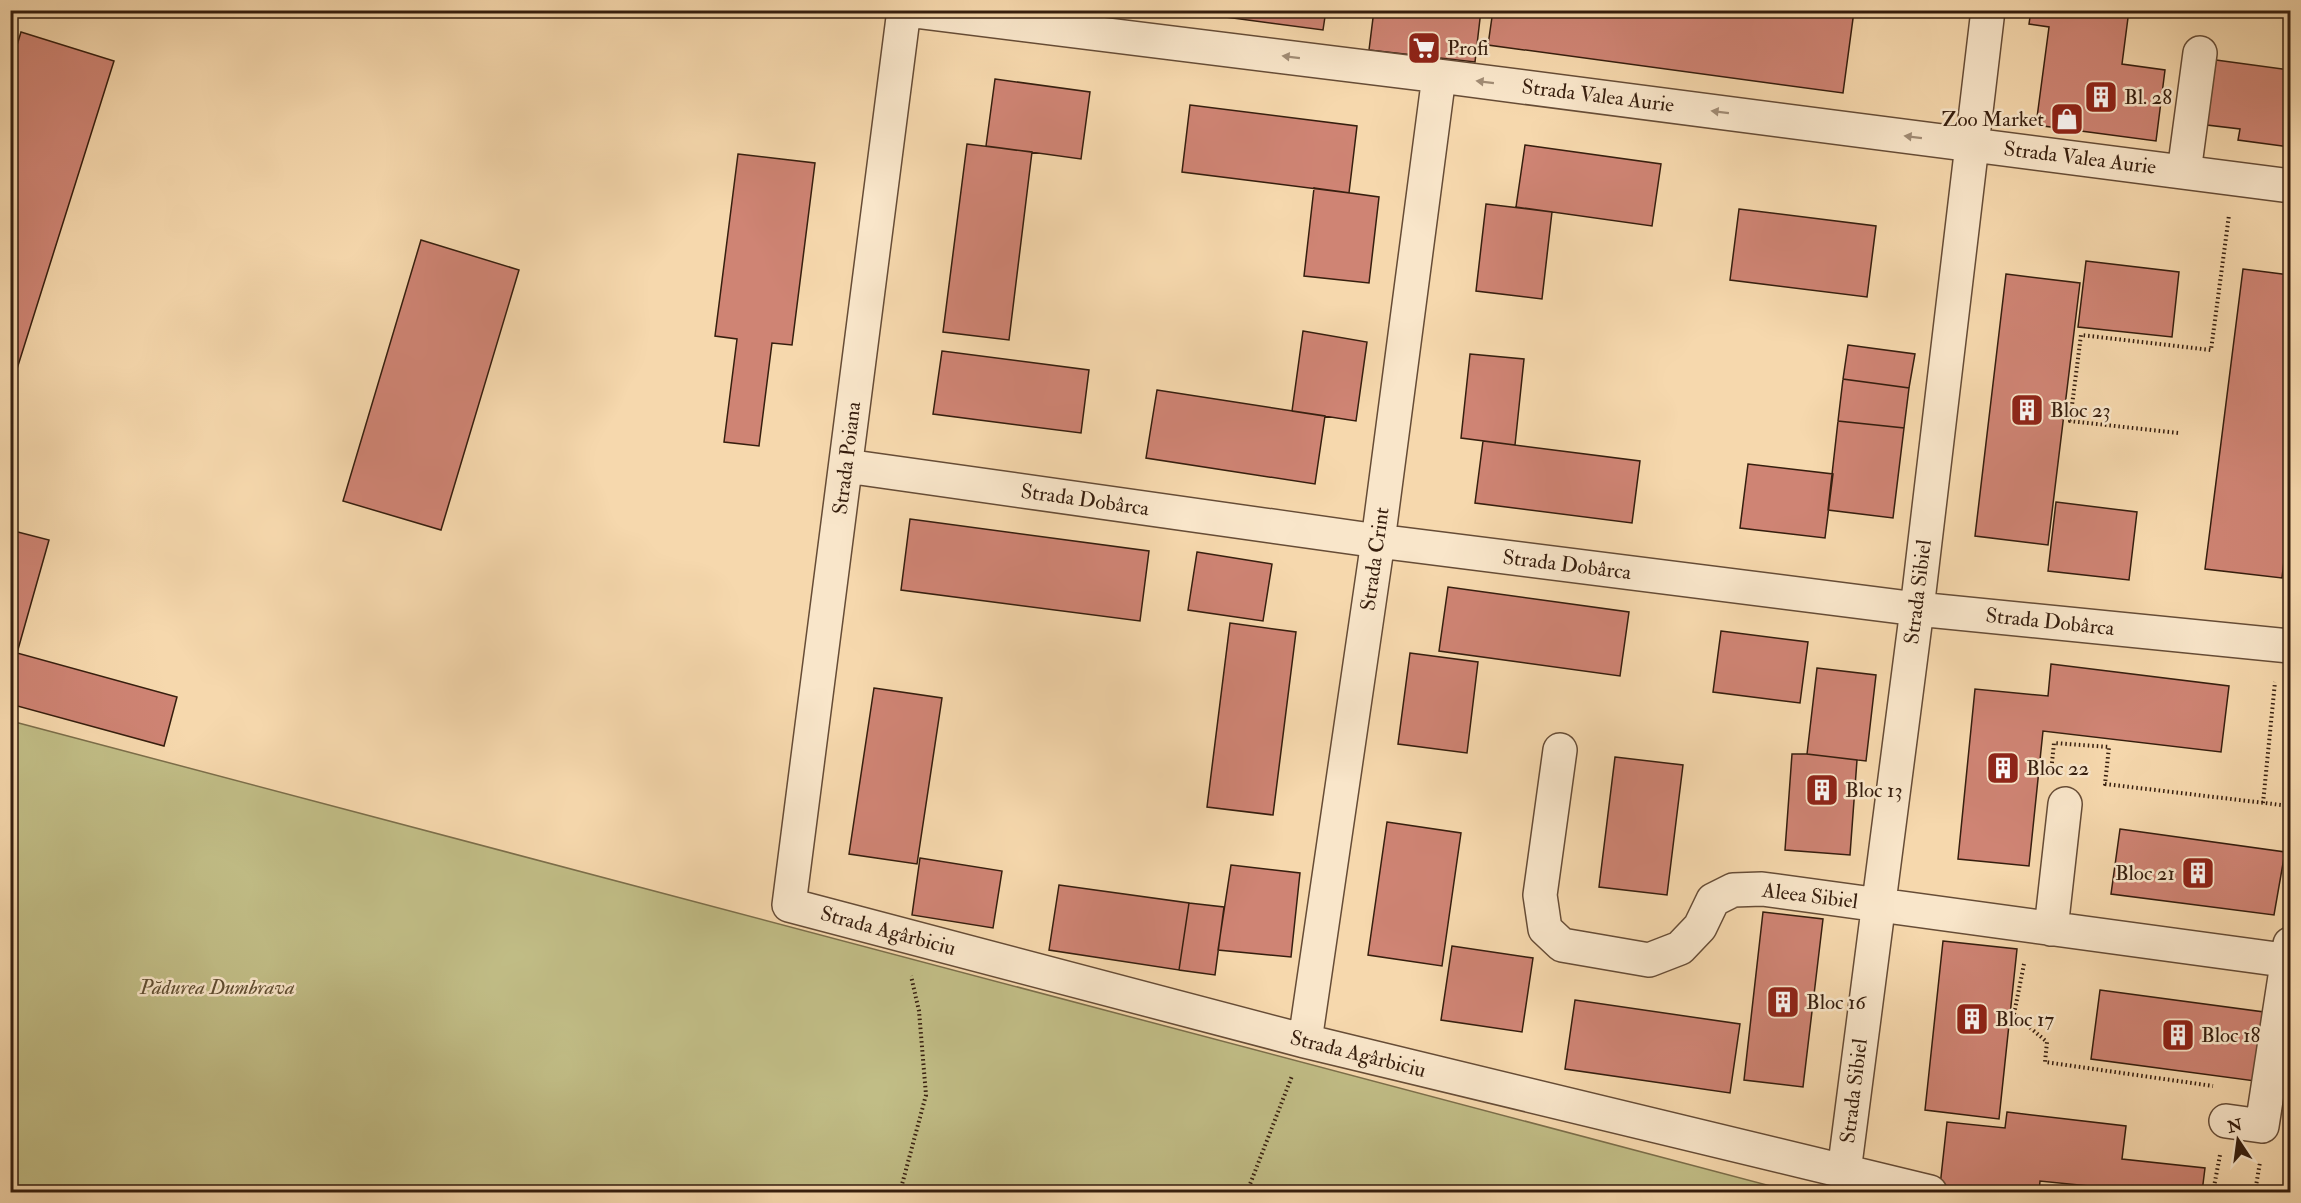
<svg xmlns="http://www.w3.org/2000/svg" width="2301" height="1203" viewBox="0 0 2301 1203" font-family="'IM FELL Double Pica',serif">
  <style>
    .green { fill: #c1bd86; stroke: #7c6e4a; stroke-width: 1.5 }
    .building { fill: #cf8474; stroke: #361e0e; stroke-width: 1.5 }
    .lines { fill: none; stroke-linecap: round; stroke-linejoin: round }
    .minor-casing { stroke: #664c36; stroke-width: 36 }
    .path { stroke: #361e0e; stroke-width: 4; stroke-dasharray: 1.5 3; stroke-linecap: butt }
    .minor { stroke: #f9e6ca; stroke-width: 33 }
    .oneway { fill: #a18c75 }
    .labels { text-anchor: middle; dominant-baseline: central; stroke-width: 5; stroke-linejoin: round; paint-order: stroke }
    .poi-label { font-size: 21px; fill: #361e0e; stroke: #f9e6ca; text-anchor: start }
    .street-label { font-size: 21px; fill: #361e0e; stroke: #f9e6ca }
    .park-label { font-size: 21px; font-style: italic; fill: #604e32; stroke: #f9e6ca }
  </style>
  <rect width="100%" height="100%" fill="#f6d8ad"/>
  <filter id="stains"><feTurbulence type="fractalNoise" baseFrequency=".00333" numOctaves="4"/><feColorMatrix values="0 0 0 0 .2 0 0 0 0 .09 0 0 0 0 .02 0 0 0 .5 -.17"/></filter>
  <radialGradient id="worn" r=".72"><stop offset=".6" stop-color="#630" stop-opacity="0"/><stop offset="1" stop-color="#630" stop-opacity=".3"/></radialGradient>
  <path class="green" d="M11 721 1793 1192H11Z"/>
  <path class="building" d="M1173 10H1326L1323 30Z
    M1374 10H1481L1475 62 1369 50Z
    M1493 10H1848L1854 11 1843 93 1488 45Z
    M2031 10H2129L2122 64 2165 70 2156 141 2036 125 2049 27 2029 24Z
    M21 32 114 61 10 391V68Z
    M2216 60 2290 70V147L2238 140 2240 129 2207 125Z
    M995 79 1090 92 1081 159 986 146Z
    M1190 105 1357 126 1349 193 1182 172Z
    M967 144 1032 152 1009 340 943 332Z
    M1525 145 1661 164 1652 226 1516 207Z
    M738 154 815 163 792 345 772 343 759 446 724 442 737 339 715 336Z
    M1314 188 1379 197 1369 283 1304 276Z
    M1486 204 1552 212 1542 299 1476 291Z
    M1739 209 1876 226 1867 297 1730 280Z
    M421 240 519 270 441 530 343 501Z
    M2086 261 2179 272 2172 337 2078 327Z
    M2243 269 2290 275V508L2282 578 2205 569Z
    M2006 274 2080 283 2048 545 1975 536Z
    M1303 331 1367 342 1356 421 1292 411Z
    M1848 345 1915 354 1909 388 1843 379Z
    M942 351 1089 370 1081 433 933 414Z
    M1470 354 1524 359 1515 445 1461 438Z
    M1843 379 1909 388 1904 428 1838 421Z
    M1157 390 1325 416 1315 484 1146 458Z
    M1838 421 1904 428 1893 518 1828 510Z
    M1483 441 1640 461 1632 523 1475 503Z
    M1748 464 1833 474 1825 538 1740 528Z
    M2056 502 2137 512 2129 580 2048 571Z
    M910 519 1149 551 1140 621 901 590Z
    M10 530 49 540 17 653 177 697 164 746 10 704Z
    M1197 552 1272 564 1263 621 1188 610Z
    M1448 587 1629 612 1620 676 1439 651Z
    M1230 623 1296 632 1273 815 1207 807Z
    M1721 631 1808 642 1800 703 1713 692Z
    M1410 653 1478 662 1467 753 1398 744Z
    M2051 664 2229 686 2221 752 2043 731 2029 866 1958 859 1975 689 2048 696Z
    M1817 668 1876 675 1866 761 1807 754Z
    M874 688 942 698 917 864 849 854Z
    M1792 754H1807L1857 760 1850 855 1785 850Z
    M1615 757 1683 765 1667 895 1599 887Z
    M1387 822 1461 833 1442 966 1368 955Z
    M2120 829 2285 852 2274 915 2111 894Z
    M920 858 1002 871 993 928 912 915Z
    M1231 865 1300 873 1291 957 1218 950Z
    M1059 885 1189 903 1179 970 1049 950Z
    M1189 903 1224 907 1215 975 1179 970Z
    M1763 912 1823 919 1803 1087 1744 1080Z
    M1943 941 2017 949 1999 1119 1925 1110Z
    M1452 946 1533 958 1522 1032 1441 1020Z
    M2100 990 2264 1012 2255 1081 2091 1059Z
    M1575 1000 1740 1024 1730 1093 1565 1069Z
    M2007 1112 2126 1126 2122 1159 2205 1168 2202 1192H2117L2118 1189 2040 1181 2039 1192H2001L1940 1186 1947 1122 2005 1128Z"/>
  <g class="lines">
    <defs>
      <path id="minor" d="M904 10 789 905 1305 1041 1930 1192
        M906 10 1439 76 2290 186
        M2184 172 2200 53
        M846 466 1378 541 1917 609 2290 646
        M1560 750 1540 895 1545 929 1562 945 1649 960 1680 948 1700 927 1713 900 1733 890 1762 889 2290 961
        M2051 929 2065 804
        M1305 1041 1378 541 1439 76
        M2226 1121 2262 1126 2290 944
        M1844 1172 1917 609 1988 10"/>
    </defs>
    <use href="#minor" class="minor-casing"/>
    <path class="path" d="M2178 433 2070 421 2081 335 2211 350 2229 215
      M2051 772 2054 743 2109 747 2105 784 2290 806
      M2263 803 2275 682
      M2024 964 2014 1014 2047 1042 2045 1062 2213 1086
      M900 1192 926 1095 919 1011 911 976
      M1247 1192 1292 1076
      M2213 1192 2220 1155
      M2255 1192 2260 1162"/>
    <use href="#minor" class="minor"/>
  </g>
  <defs><path id="oneway-solid" d="M-6-.8H1V-3.2L6.5 0L1 3.2V.8H-6Z" transform="scale(1.5)"/></defs>
  <g class="oneway">
    <use href="#oneway-solid" transform="translate(1291 57) rotate(-173)"/>
    <use href="#oneway-solid" transform="translate(1485 82) rotate(-173)"/>
    <use href="#oneway-solid" transform="translate(1720 112) rotate(-173)"/>
    <use href="#oneway-solid" transform="translate(1913 137) rotate(-173)"/>
  </g>
  <defs>
    <symbol id="supermarket-square" viewBox="-11 -11 22 22"><rect x="-9" y="-9" width="18" height="18" rx="4" fill="#8f2418" stroke="#f9e6ca"/><path d="M-6-5.5h2.5l.6 2H6L4.5 2H-2.5L-4.4-4H-6ZM-1.5 3.2a1.3 1.3 0 1 0 .1 0ZM3 3.2a1.3 1.3 0 1 0 .1 0Z" fill="#fff"/></symbol>
    <symbol id="building-square" viewBox="-11 -11 22 22"><rect x="-9" y="-9" width="18" height="18" rx="4" fill="#8f2418" stroke="#f9e6ca"/><path d="M-4-6H4V6H1V3H-1V6H-4ZM-2.5-4.3h1.7v1.8h-1.7ZM.8-4.3h1.7v1.8H.8ZM-2.5-1h1.7V.8h-1.7ZM.8-1h1.7V.8H.8Z" fill="#fff"/></symbol>
    <symbol id="shop-square" viewBox="-11 -11 22 22"><rect x="-9" y="-9" width="18" height="18" rx="4" fill="#8f2418" stroke="#f9e6ca"/><path d="M-5-2.5h2.3a2.7 3.5 0 0 1 5.4 0H5L5.5 6h-11ZM-1.5-2.5h3a1.5 2.3 0 0 0-3 0Z" fill="#fff"/></symbol>
  </defs>
  <g fill-rule="evenodd">
    <use href="#supermarket-square" x="1405" y="29" width="38" height="38"/>
    <use href="#building-square" x="2082" y="78" width="38" height="38"/>
    <use href="#shop-square" x="2048" y="100" width="38" height="38"/>
    <use href="#building-square" x="2008" y="391" width="38" height="38"/>
    <use href="#building-square" x="1984" y="749" width="38" height="38"/>
    <use href="#building-square" x="1803" y="771" width="38" height="38"/>
    <use href="#building-square" x="2179" y="854" width="38" height="38"/>
    <use href="#building-square" x="1764" y="983" width="38" height="38"/>
    <use href="#building-square" x="1953" y="1000" width="38" height="38"/>
    <use href="#building-square" x="2159" y="1016" width="38" height="38"/>
  </g>
  <g class="labels">
    <g class="poi-label">
      <text x="1447" y="48">Profi</text>
      <text x="2124" y="97">Bl. 28</text>
      <text x="2044" y="119" text-anchor="end">Zoo Market</text>
      <text x="2050" y="410">Bloc 23</text>
      <text x="2026" y="768">Bloc 22</text>
      <text x="1845" y="790">Bloc 13</text>
      <text x="2175" y="873" text-anchor="end">Bloc 21</text>
      <text x="1806" y="1002">Bloc 16</text>
      <text x="1995" y="1019">Bloc 17</text>
      <text x="2201" y="1035">Bloc 18</text>
    </g>
    <g class="street-label">
      <text transform="translate(1598 96) rotate(7)">Strada Valea Aurie</text>
      <text transform="translate(2080 158) rotate(7)">Strada Valea Aurie</text>
      <text transform="translate(847 458) rotate(-83)">Strada Poiana</text>
      <text transform="translate(1085 500) rotate(8)">Strada Dobârca</text>
      <text transform="translate(1375 559) rotate(-82)">Strada Crint</text>
      <text transform="translate(1567 565) rotate(7)">Strada Dobârca</text>
      <text transform="translate(1918 592) rotate(-83)">Strada Sibiel</text>
      <text transform="translate(2050 622) rotate(6)">Strada Dobârca</text>
      <text transform="translate(1810 896) rotate(7)">Aleea Sibiel</text>
      <text transform="translate(888 931) rotate(15)">Strada Agârbiciu</text>
      <text transform="translate(1358 1054) rotate(14)">Strada Agârbiciu</text>
      <text transform="translate(1854 1091) rotate(-83)">Strada Sibiel</text>
    </g>
    <g class="park-label">
      <text x="217" y="987">Pădurea Dumbrava</text>
    </g>
  </g>
  <rect width="2301" height="1203" fill="none" stroke="#f6d8ad" stroke-width="36"/>
  <rect x="12" y="12" width="2277" height="1179" fill="none" stroke="#361e0e" stroke-width="3"/>
  <rect x="18" y="18" width="2265" height="1167" fill="none" stroke="#361e0e" stroke-width="1.5"/>
  <g transform="translate(2238 1140) rotate(347)" stroke="#f9e6ca" stroke-width="4.5" paint-order="stroke">
  <path d="M0-4.5L10 22L0 15L-10 22Z" fill="#361e0e"/>
  <text y="-9" font-size="16" font-weight="bold" text-anchor="middle" fill="#361e0e">N</text>
  </g>
  <rect width="100%" height="100%" filter="url(#stains)"/>
  <rect width="100%" height="100%" fill="url(#worn)"/>
</svg>
